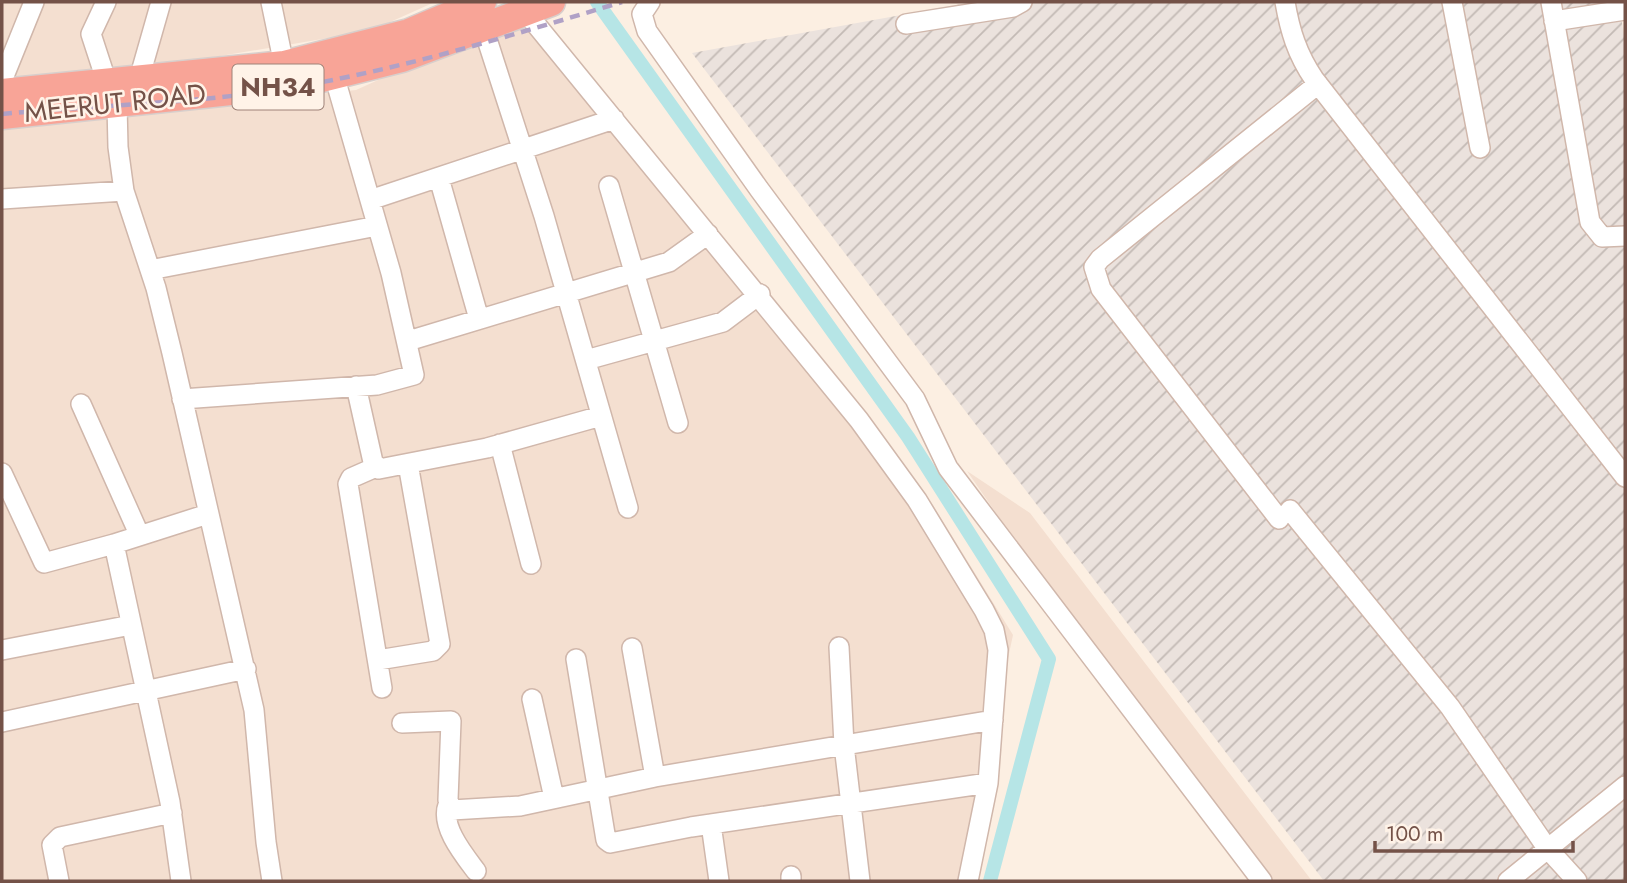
<svg xmlns="http://www.w3.org/2000/svg" width="1627" height="883" viewBox="0 0 1627 883" font-family="Jost,sans-serif">
  <style>
    .residential { fill: #f4dfd0 }
    .industrial { fill: url(#industrial-furrows) }
    .lines { fill: none; stroke-linecap: round; stroke-linejoin: round }
    .canal { stroke: #b6e5e6; stroke-width: 14 }
    .minor-casing { stroke: #d0b7ab; stroke-width: 22 }
    .highway-casing { stroke: #d8cfcc; stroke-width: 31 }
    .minor { stroke: #fff; stroke-width: 19 }
    .highway { stroke: #f8a497; stroke-width: 28 }
    .rail { stroke: #b0a1c6; stroke-width: 4.5; stroke-dasharray: 10 7; stroke-linecap: butt }
    .labels { text-anchor: middle; dominant-baseline: central; stroke-width: 5; stroke-linejoin: round; paint-order: stroke }
    .shield { fill: #fff3e8; stroke: #9e8278; stroke-width: 2 }
    .shield-label { font-size: 26px; font-weight: bold; fill: #745248 }
    .street-label { font-size: 28px; fill: #745248; stroke: #fff3e8 }
  </style>
  <defs>
    <pattern id="industrial-furrows" width="10" height="10" patternUnits="userSpaceOnUse" patternTransform="scale(1.75)"><rect width="10" height="10" fill="#ebe2dd"/><path d="M-1 1l2-2M0 10L10 0M9 11l2-2" fill="none" stroke="#c3bab5"/></pattern>
  </defs>
  <rect width="100%" height="100%" fill="#fcefe2"/>
  <path class="residential" d="M2 2H435L370 31 119 73 2 84Z
    M529 12 659 160 933 505 1013 635 967 849 957 881H2V127L356 90Z
    M967 471 1030 513 1312 881H1250Z"/>
  <path class="industrial" d="M973 2H1619L1625 44V881H1324L692 53Z"/>
  <g class="lines">
    <path class="canal" d="M597 2 908 437 1049 659 990 881"/>
    <defs>
      <path id="minor" d="M106 2 91 34 107 83
        M271 2 284 65
        M650 2 642 14 647 31 759 189 915 399 948 468 1262 881
        M1285 2C1290 31 1297 54 1314 79L1625 477
        M1452 2 1480 148
        M1551 2 1590 222 1602 237 1625 236
        M525 11 859 420 917 500 984 610 994 630 998 650 988 783 968 881
        M1554 21 1625 10
        M906 24 1013 7 1022 2
        M483 27 544 216 628 508
        M139 79 161 2
        M2 81 34 2
        M119 92 117 105 118 147 124 191 156 288 172 353 254 710 266 842 272 881
        M439 178 479 319
        M609 186 678 423
        M2 199 124 191
        M370 200 614 119
        M150 270 377 226
        M408 341 669 262 708 234
        M586 360 723 322 760 294
        M356 386 373 462 379 469 487 448 601 416
        M182 399 377 385 414 375 391 273 334 75
        M81 404 139 534
        M500 444 531 564
        M376 467 351 478 348 484 382 688
        M2 473 44 563 114 544
        M1290 510 1450 707 1547 848 1577 881
        M1279 519 1101 289 1094 267 1100 259 1318 84
        M839 647 844 745 860 881
        M632 648 655 777
        M2 650 131 625
        M576 659 606 840 610 843 691 827 988 783
        M378 660 433 651 440 644 408 464
        M532 699 554 798
        M2 722 246 669
        M402 723 451 721 448 800 452 810 520 806 655 777 993 720
        M448 805C440 826 464 855 476 871
        M711 824 719 881
        M791 876V881
        M59 881 52 845 60 837 172 813
        M181 881 170 802 114 544 208 514
        M1508 881 1625 786"/>
      <path id="highway" d="M2 93 284 65 409 33 482 2
        M2 115 298 84 402 58 551 2"/>
    </defs>
    <use href="#minor" class="minor-casing"/>
    <use href="#highway" class="highway-casing"/>
    <use href="#minor" class="minor"/>
    <use href="#highway" class="highway"/>
    <path class="rail" d="M2 114C86 106 172 104 256 93 380 76 503 38 622 2"/>
  </g>
  <g class="labels">
    <rect class="shield" x="232.5" y="64.5" width="91" height="45" rx="5"/>
    <g class="shield-label">
      <text x="278" y="87">NH34</text>
    </g>
    <g class="street-label">
      <text transform="translate(115 103) rotate(-6)">MEERUT ROAD</text>
    </g>
  </g>
  <rect width="1627" height="883" fill="none" stroke="#745248" stroke-width="7"/>
  <path d="M1375 841v10h198v-10" fill="none" stroke="#745248" stroke-width="3.5"/>
  <text x="1386" y="841" font-size="21" fill="#745248" stroke="#fff3e8" stroke-width="5" paint-order="stroke">100 m</text>
</svg>
